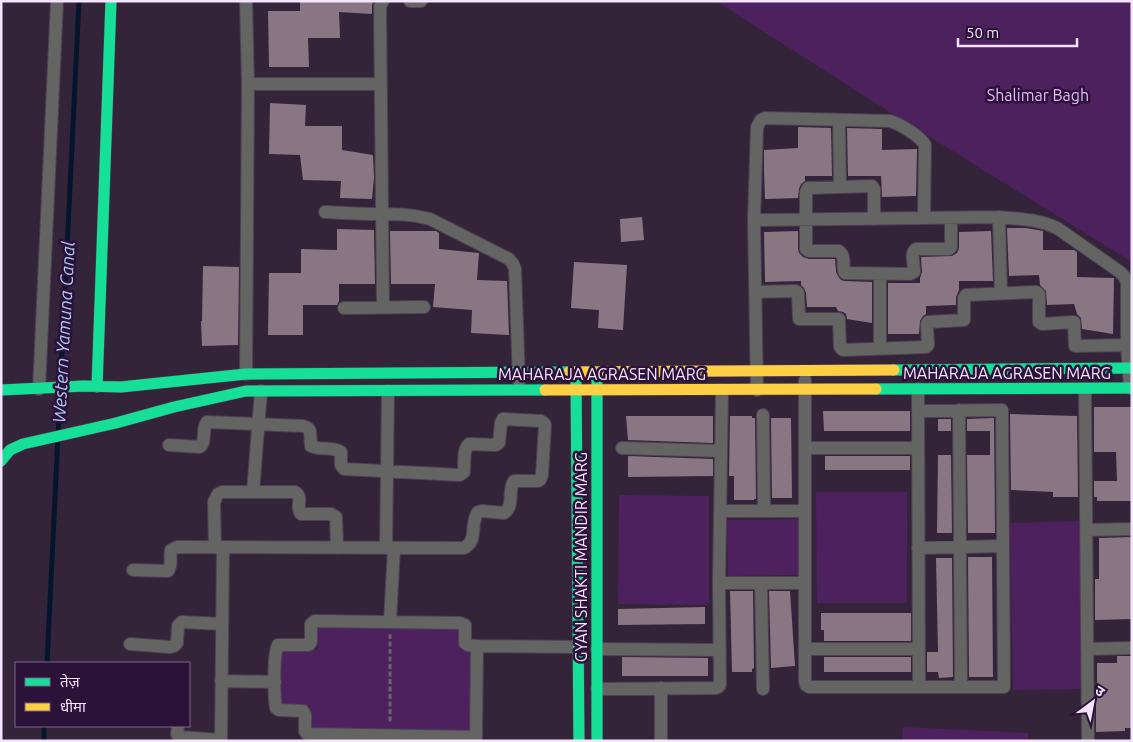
<svg xmlns="http://www.w3.org/2000/svg" width="1133" height="742" viewBox="0 0 1133 742" font-family="Ubuntu,'Noto Sans Devanagari',sans-serif">
  <style>
    .green { fill: #4c215e }
    .lines { fill: none; stroke-linecap: round; stroke-linejoin: round }
    .stream { stroke: #06152e; stroke-width: 5 }
    .building { fill: #8a7682 }
    .street-casing { stroke: #4e4154; stroke-width: 14 }
    .fast-casing { stroke: #4e4154; stroke-width: 12 }
    .slow-casing { stroke: #4e4154; stroke-width: 12 }
    .path { stroke: #68646a; stroke-width: 3; stroke-dasharray: 5 2.5; stroke-linecap: butt }
    .street { stroke: #646563; stroke-width: 12 }
    .fast { stroke: #16e098; stroke-width: 11 }
    .slow { stroke: #ffcf43; stroke-width: 11 }
    .labels { text-anchor: middle; dominant-baseline: central; stroke-width: 5; stroke-linejoin: round; paint-order: stroke }
    .park-label { font-size: 16px; fill: #e7b9fe; stroke: #2c1138 }
    .street-label { font-size: 16px; fill: #f5e4fe; stroke: #2c1138 }
    .water-label { font-size: 18px; font-style: italic; fill: #abcdf8; stroke: #2c1138 }
  </style>
  <rect width="100%" height="100%" fill="#34243a"/>
  <path class="green" d="M716 1H1132V262L888 111Z
    M816 492H907V603H817Z
    M619 495 709 496V605L618 604Z
    M798 519 799 575 728 576 727 520Z
    M1080 521 1083 689 1013 690 1010 523Z
    M318 627 460 628V649H472V731L310 730V706L280 705V650H318Z
    M903 727 1028 733V741H902Z"/>
  <g class="lines">
    <path class="stream" d="M47 663 79 1
      M44 741V726"/>
  </g>
  <path class="building" d="M300 1H373L372 6V14L339 12 340 38H308L309 67H269L268 11H300Z
    M270 103 306 105 305 126H342V150L373 155 374 178 372 199 340 198 341 181 303 180 300 155 269 154Z
    M798 127 831 128 832 176H805V181L801 184 799 189 798 198 765 199 764 171V150L798 148Z
    M847 128 882 129V150L917 149 916 196 882 197 881 176H848Z
    M642 217 644 240 621 242 620 219Z
    M1007 228H1026L1043 231V250H1074L1077 252V277L1114 278 1113 334 1082 329 1081 318 1077 314 1074 304 1047 305 1046 291 1040 285 1039 275 1009 276Z
    M337 229 374 230 375 284H339V301L337 305H303V335H268L269 273H301V249L337 250Z
    M390 231H436L439 233V249L479 253 477 280 507 281 509 335 471 333 472 310 433 307 435 284H391Z
    M798 231V249L799 253 803 257 809 259H835L836 272 838 276 841 280 845 281 872 282V323L847 319 846 314 843 312 838 311 836 307H807L806 293 804 288 801 285V281L765 282 764 232Z
    M991 231 993 281H959V290L956 297V305L926 306V314L923 316 920 321 919 334H888V283H920V278L922 272 921 257 952 256 957 253 959 248V232Z
    M574 262 627 265 623 330 598 328 599 310 571 308Z
    M203 266 239 267 238 345 202 346 201 321H202Z
    M1094 407H1132L1131 501H1097V497H1094V481H1117L1116 452H1094Z
    M823 411H910V431H824Z
    M1010 414 1077 416 1078 497H1053V492L1011 490Z
    M626 416H713V443L628 440Z
    M730 416H752V418H755L756 499H754V500H734V476H729Z
    M771 418H791L792 498H772Z
    M994 418 995 533H968L967 455H990V431H967V419Z
    M938 419H951V431H938Z
    M938 455H951L952 533H937Z
    M628 456 713 459V476L628 477Z
    M825 456H910V470H825Z
    M1132 537V619L1095 620V579H1099V538Z
    M968 557H992L993 677H969Z
    M936 558H952L953 677 939 678 938 672H927V652H938Z
    M730 591H753L754 668 752 669V672H732Z
    M769 591H790L795 666 771 668Z
    M705 607V624L618 625V609Z
    M821 613H911V641H824V630H821Z
    M1117 656H1132V728H1125V731L1096 732V699H1097V663H1117Z
    M622 657 708 658V676H622Z
    M824 657H911V672H824Z"/>
  <g class="lines">
    <defs>
      <path id="street" d="M410 1H421
        M248 84H381
        M839 120 840 187
        M325 212C343 213 361 214 380 214 398 214 411 214 430 219L509 259 513 264 515 269 519 381
        M999 217 1001 293
        M874 219V189L872 186 808 188 806 192V249L809 251H839C847 257 841 267 845 273L910 274 914 272V270C914 263 910 253 916 249H949L951 247V218
        M754 220 757 127 761 120 765 118 890 121C900 124 920 136 925 145L924 218
        M880 274V349
        M755 292 796 291 798 293 799 319H839L840 347 843 350 926 347 928 345 927 324 928 322 964 320V298L966 295 1036 292 1039 294V322L1042 324 1074 322 1075 346H1077L1127 345
        M383 307 380 6 383 1
        M344 308 424 307
        M246 374 248 84 246 1
        M805 380V681L806 685 809 687H1004L1002 410 918 411
        M39 389 57 1
        M918 389 919 686
        M1085 389 1088 741
        M757 390 754 220 999 217C1019 219 1038 219 1057 228L1120 272 1124 276 1127 283V345L1130 388
        M959 410 961 687
        M763 415 764 511
        M622 448 721 451
        M805 448H918
        M253 492 261 391
        M720 511H805
        M1086 530 1132 529
        M215 547 214 502 218 494 222 492H295C304 497 295 507 301 514H331L336 517 337 548
        M386 548 388 391
        M918 548 1003 546
        M133 570 168 571C173 565 169 557 171 550L177 547 464 548C479 540 469 524 478 512L482 511 504 513C515 506 507 491 514 481H538L540 480 542 475 545 425 544 423 541 421 503 419 501 423 499 443 496 445 469 444C462 451 465 463 464 472L460 475 344 469 341 465V452C332 446 321 451 311 446L310 431 308 428 303 426 207 422C201 429 207 441 200 447L169 445
        M719 583H805
        M761 583 763 689
        M315 621 460 623 465 625V643L468 645 477 646 476 737 307 734 305 731V715L303 711 279 710 276 708C274 697 273 654 278 645H309L311 642V624Z
        M390 622 394 548
        M130 644 170 647 174 646 177 643 178 626 182 622 222 624
        M477 646 578 647
        M597 649 719 650
        M805 649H919
        M1087 649 1132 648
        M221 681 275 682
        M661 688V741
        M597 689 716 688 718 687 720 685 719 583 722 390
        M178 726 177 734 179 737 221 740
        M221 741 223 547"/>
      <path id="fast" d="M894 370 1132 368
        M576 379 579 741
        M597 380V741
        M97 387 111 1
        M876 389 1132 388
        M1 390 84 386 121 387 246 374 569 372
        M1 461 10 450 23 444 116 423 174 407 246 391 545 390"/>
      <path id="slow" d="M569 372 894 370
        M545 390 876 389"/>
    </defs>
    <use href="#street" class="street-casing"/>
    <use href="#fast" class="fast-casing"/>
    <use href="#slow" class="slow-casing"/>
    <path class="path" d="M390 634V723"/>
    <use href="#street" class="street"/>
    <use href="#fast" class="fast"/>
    <use href="#slow" class="slow"/>
  </g>
  <g class="labels">
    <g class="park-label">
      <text x="1038" y="95">Shalimar Bagh</text>
    </g>
    <g class="street-label">
      <text x="1007" y="373">MAHARAJA AGRASEN MARG</text>
      <text x="602" y="374">MAHARAJA AGRASEN MARG</text>
      <text transform="translate(581 557) rotate(-90)">GYAN SHAKTI MANDIR MARG</text>
    </g>
    <g class="water-label">
      <text transform="translate(63 332) rotate(-87)">Western Yamuna Canal</text>
    </g>
  </g>
  <rect width="1133" height="742" fill="none" stroke="#f5e4fe" stroke-width="5"/>
  <rect x="15" y="662" width="175" height="65" fill="#2c1138" stroke="#7c6587"/>
  <rect x="25" y="678" width="25" height="8" fill="#16e098" stroke="#7c6587"/>
  <text x="60" y="687" font-size="15" fill="#f5e4fe">तेज़</text>
  <rect x="25" y="703" width="25" height="8" fill="#ffcf43" stroke="#7c6587"/>
  <text x="60" y="712" font-size="15" fill="#f5e4fe">धीमा</text>
  <g transform="translate(1093 702) rotate(32)" stroke="#2c1138" stroke-width="4" paint-order="stroke">
  <path d="M0-4L9 19L0 12L-9 19Z" fill="#f5e4fe"/>
  <text y="-8" font-size="14" font-weight="bold" text-anchor="middle" fill="#f5e4fe">उ</text>
  </g>
  <path d="M958 38v8h119v-8" fill="none" stroke="#f5e4fe" stroke-width="2.5"/>
  <text x="966" y="38" font-size="15" fill="#f5e4fe" stroke="#2c1138" stroke-width="4" paint-order="stroke">50 m</text>
</svg>
